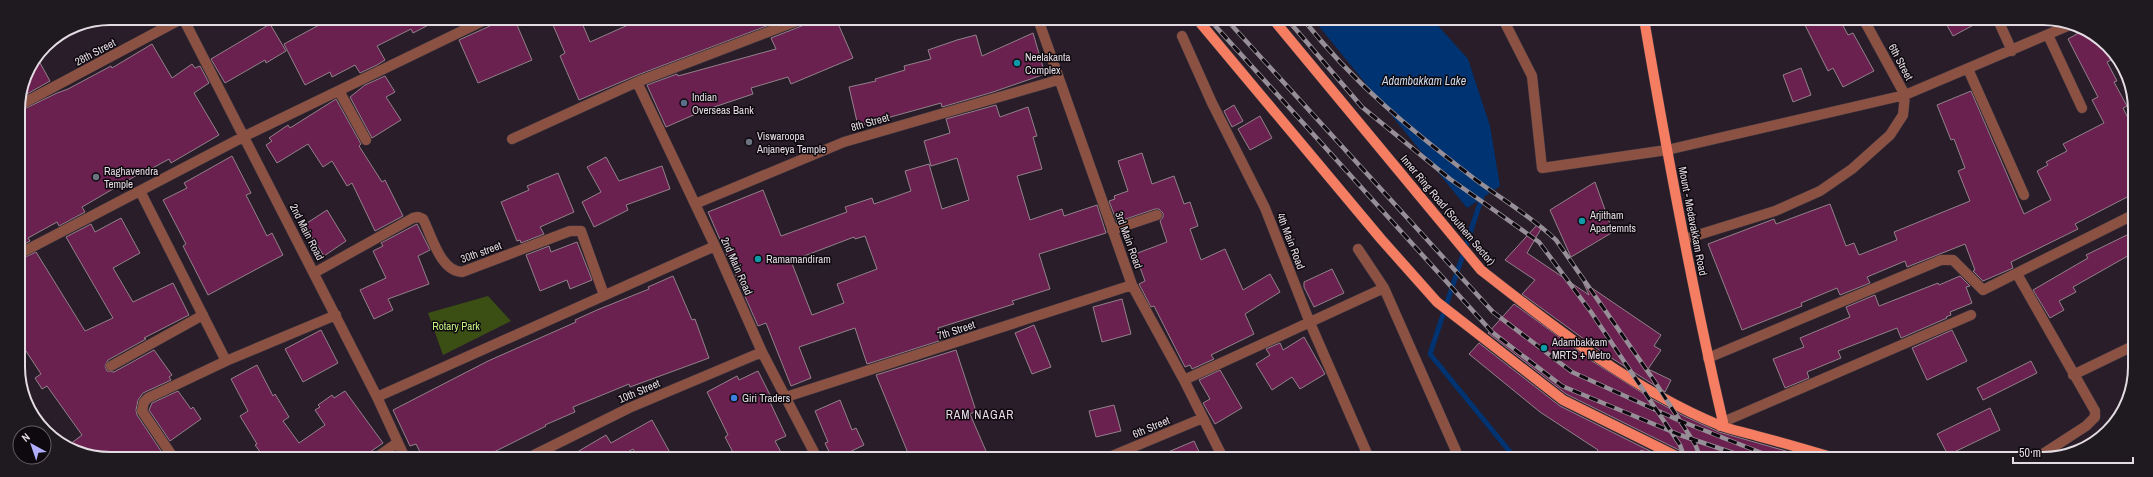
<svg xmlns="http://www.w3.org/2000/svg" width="2153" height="477" viewBox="0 0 2153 477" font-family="'Archivo Narrow',sans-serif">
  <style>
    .green { fill: #3b4f15 }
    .water { fill: #003371 }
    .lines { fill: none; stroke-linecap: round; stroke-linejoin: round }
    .stream { stroke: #003371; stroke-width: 5 }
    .building { fill: #6a2150; stroke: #92818a; fill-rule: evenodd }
    .minor-casing { stroke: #423842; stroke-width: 11 }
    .major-casing { stroke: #423842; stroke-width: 11 }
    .minor { stroke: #8b5244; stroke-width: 10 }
    .major { stroke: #f57e62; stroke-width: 10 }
    .rail-casing { stroke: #978f97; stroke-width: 4.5 }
    .rail { stroke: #0e090e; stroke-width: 3; stroke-dasharray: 9; stroke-linecap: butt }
    .culture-dot { fill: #0f9aa8; stroke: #0e090e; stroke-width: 1.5 }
    .service-dot { fill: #5c6f8a; stroke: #0e090e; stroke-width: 1.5 }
    .worship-dot { fill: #6b7280; stroke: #0e090e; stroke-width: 1.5 }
    .shop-dot { fill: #3f7fe0; stroke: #0e090e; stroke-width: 1.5 }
    .labels { text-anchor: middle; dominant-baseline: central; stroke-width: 3; stroke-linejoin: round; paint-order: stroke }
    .street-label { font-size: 11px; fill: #e3dce3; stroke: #0e090e }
    .poi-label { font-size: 11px; fill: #e3dce3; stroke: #0e090e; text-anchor: start }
    .park-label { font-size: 11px; fill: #c4f080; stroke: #0e090e }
    .water-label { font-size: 12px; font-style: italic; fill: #ccdaed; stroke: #0e090e }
    .neighbourhood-label { font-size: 12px; letter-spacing: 1px; fill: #ebdcea; stroke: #0e090e }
    .rim { fill: none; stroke: #e3dce3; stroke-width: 2 }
  </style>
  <rect width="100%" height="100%" fill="#281d28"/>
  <path class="green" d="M488 296 511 321 443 355 428 313Z"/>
  <path class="water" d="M1313 19H1432L1468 59 1490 126 1500 186 1467 208Z"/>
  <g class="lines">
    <path class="stream" d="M1480 193 1482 197 1430 354 1515 458"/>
  </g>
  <path class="building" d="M332 18H442L413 33 411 29 377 46 385 60 377 65 360 73 355 65 332 77 330 72 305 85 284 44Z
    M500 18H514L532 60 478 83 459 40 492 25Z
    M550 18H580L590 42 628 25 625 18 785 19 635 76 579 100 560 56 565 53Z
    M808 19H836L853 58 791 84 788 77 751 88 753 94 705 110 666 127 647 85 677 74 678 76 776 49 771 38 804 25Z
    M1815 20H1840L1848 35 1853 33 1874 71 1843 87 1833 68 1828 71 1805 25Z
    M1944 20H1983L1953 36Z
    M270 24 286 51 266 63 265 60 225 83 211 59Z
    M2082 31 2105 43 2113 59 2107 62 2117 81 2114 82 2127 106 2123 108 2133 128V194L2075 224 2078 229 2011 262 2013 268 1983 281 1973 271 1975 270 1965 244 1907 267 1905 261 1867 277 1870 283 1840 295 1837 288 1801 303 1802 306 1742 330 1708 244 1774 219 1776 224 1830 204 1846 246 1854 243 1859 255 1897 240 1894 232 1970 201 1958 171 1965 168 1954 139 1951 140 1937 105 1971 91 2024 214 2051 200 2037 171 2048 165 2046 162 2067 151 2063 144 2104 123 2092 100 2098 97 2068 39Z
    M1033 33 1045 74 993 92 942 107 941 103 858 126 849 87 876 81 875 79 905 70 904 66 931 59 928 50 957 40 976 35 982 56Z
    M152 44 172 78 192 64 195 68 200 66 209 83 194 93 219 135 171 163 169 159 138 176 137 175 82 207 85 212 59 226 57 222 28 238 30 241 19 247 18 112 57 93 68 89 111 66 112 68Z
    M39 61 50 81 20 98 27 70Z
    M1801 68 1811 95 1793 102 1783 75Z
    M385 76 395 92 386 97 401 120 372 138 350 97 365 85Z
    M336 99 361 144 359 146 382 182 385 180 403 216 375 231 352 183 347 186 332 161 323 167 308 144 277 163 266 145 272 141 269 138 288 125 290 128Z
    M996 105 1000 117 1028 107 1037 136 1033 137 1042 169 1017 176 1030 220 1062 209 1064 216 1097 205 1106 233 1039 254 1050 289 1012 301 1014 304 938 328 942 340 867 364 855 328 799 347 811 378 791 386 766 323 758 326 708 212 763 190 781 236 847 212 845 207 872 198 874 204 911 191 905 171 929 164 942 209 969 200 957 158 931 166 924 141 950 133 946 119ZM865 236 877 269 837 284 844 303 812 315 791 261 854 237 855 239Z
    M1234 105 1243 121 1232 127 1224 111Z
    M1260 116 1272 138 1250 150 1238 129Z
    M1142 153 1152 184 1174 176 1184 204 1190 202 1198 226 1190 229 1201 260 1225 249 1243 290 1270 274 1280 292 1245 314 1254 334 1211 355 1214 359 1192 369 1190 365 1185 367 1154 306 1151 307 1139 284 1145 281 1135 254 1167 242 1160 221 1163 217V213L1159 209H1155L1117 222 1109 201 1115 199 1114 196 1128 191 1118 161Z
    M232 156 251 193 246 195 267 236 272 233 283 255 208 295 183 246 186 244 163 200 187 188 184 183Z
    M606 157 619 181 662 166 670 189 626 205 628 210 594 227 582 202 601 192 587 167Z
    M558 173 574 212 540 227 544 234 521 243 520 240 517 241 501 202 529 190 527 186Z
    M1595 182 1613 232 1571 257 1550 210Z
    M327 210 346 241 324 256 304 225Z
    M121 218 140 253 113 268 133 302 173 283 189 315 144 338 146 339 108 360 105 366 107 371 114 372 154 350 172 375 169 377 171 380 143 393 138 400 136 410 137 415 165 457H93L69 445 82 435 47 386 42 389 35 378 41 374 26 351 20 354 19 260 36 252 85 331 113 318 66 237 91 224 95 232Z
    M417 224 430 250 418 256 429 284 388 299 393 310 374 319 360 290 386 278 373 251 383 246 381 243Z
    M1537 225 1541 229 1527 253 1589 295 1583 282 1661 335 1654 346 1661 350 1648 369 1671 380 1665 392 1599 350 1522 294 1535 280 1505 260Z
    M2133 232V253L2073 287 2076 292 2059 301 2064 310 2050 318 2033 290 2088 258 2086 255Z
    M577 242 592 280 570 289 567 280 540 291 526 255 549 246 551 252Z
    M1332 269 1344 293 1314 307 1304 287V282Z
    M673 276 692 320 695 319 709 358 630 387 629 384 573 407 575 412 545 425 546 426 494 452 480 458H423L416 444 410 446 393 410 488 361 576 322 575 320 597 310 649 289 648 287Z
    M1960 276 1970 286 1966 287 1972 303 1950 312 1951 315 1946 317 1947 318 1901 338 1897 328 1838 351 1841 358 1807 372 1809 378 1785 388 1773 359 1804 347 1800 338 1850 317 1846 307 1875 295 1879 306 1938 283 1939 285Z
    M1122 299 1131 334 1102 342 1093 307Z
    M1514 304 1592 361 1652 399 1684 416 1719 432 1814 459H1688L1685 453 1566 394 1488 333Z
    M1034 325 1051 367 1032 374 1015 333Z
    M321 330 338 363 303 382 285 349Z
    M1952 330 1967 361 1927 380 1912 348Z
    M1304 337 1325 374 1300 389 1292 377 1272 390 1256 364 1270 355 1266 349 1280 343 1283 350Z
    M1479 343 1560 406 1666 459 1641 450 1636 458H1593L1598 450 1540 412 1469 354Z
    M956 350 976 411 970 414 989 458H910L876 375Z
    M2031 361 2037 373 1983 400 1977 388Z
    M257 365 273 396 275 394 289 417 283 421 299 443 325 425 315 410 320 407 318 405 332 395 334 398 345 391 383 443 363 457H264L255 445 257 444 240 416 248 411 231 379Z
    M1220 370 1242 408 1215 424 1203 403 1210 399 1199 380Z
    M758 371 772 399 769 400 786 436 775 441 784 458H736L725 437 728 435 707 392 737 376 739 380Z
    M178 391 191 409 193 407 201 419 170 441 149 410 152 403Z
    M840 400 852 430 856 428 864 445 837 458H832L825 443 828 442 815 411Z
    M1114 405 1121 431 1096 437 1089 411Z
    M1990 408 2000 430 1948 455 1937 434Z
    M652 420 673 458H638L633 449 617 458H567L606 435 611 443Z
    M1194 441 1202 458H1154Z"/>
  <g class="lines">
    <defs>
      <path id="minor" d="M183 18 377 397 405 458
        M1038 19 1132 285 1184 380 1223 458
        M1503 19 1532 76 1542 168 1667 150 1905 95 2070 25
        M1998 20 2012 51
        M2048 35 2082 108
        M1182 36 1212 103 1265 208 1310 323 1369 458
        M1968 69 2024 195
        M637 82 715 246 762 352 817 458
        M339 91 366 140
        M18 106 183 18
        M512 139 637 82 802 19
        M140 191 226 361
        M695 204 844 142 1058 80
        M1112 230 1157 215
        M1685 239 1775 211 1820 191 1852 169 1890 135 1903 115 1905 95 1864 20
        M1358 249 1384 288 1456 451 1455 458
        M19 254 245 136 489 18
        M314 273 413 218 418 217 423 219C432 236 440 271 462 272L570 231H581L604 295
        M2017 274 2095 411V417L2086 426 2035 459
        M1708 358 1941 260H1953L1983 290 2133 215
        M111 366 203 315
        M2073 375 2133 346
        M1184 380 1384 288
        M377 397 715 246
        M786 397 1132 285
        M1723 422 1971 315
        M173 457 142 411 144 402 148 398 226 361 336 315
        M377 457 397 443
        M528 458 629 408 762 352
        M1107 458 1203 418"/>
      <path id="major" d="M1197 19 1381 239 1437 302 1563 400 1682 459
        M1273 19 1481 270C1555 328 1632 389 1719 425 1731 430 1744 432 1757 436 1784 443 1811 451 1838 459
        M1644 19C1667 154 1692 289 1723 422L1720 426"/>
    </defs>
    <use href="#minor" class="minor-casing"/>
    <use href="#major" class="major-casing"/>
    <use href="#minor" class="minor"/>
    <use href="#major" class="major"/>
    <defs>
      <path id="rail" d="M1209 19 1492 332 1562 386 1680 435 1751 459
        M1226 19 1493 312 1572 372 1678 420 1777 459
        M1287 19 1362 107 1450 179 1539 242 1591 312 1680 445 1685 459
        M1303 19C1354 84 1411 130 1476 180 1503 200 1532 217 1556 240L1653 379 1695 444 1701 459"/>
    </defs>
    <use href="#rail" class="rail-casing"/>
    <use href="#rail" class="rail"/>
  </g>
  <g class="culture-dot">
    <circle cx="1017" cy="63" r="4"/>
    <circle cx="1582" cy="221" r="4"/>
    <circle cx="758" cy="259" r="4"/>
    <circle cx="1544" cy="348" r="4"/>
  </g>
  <circle class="service-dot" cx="684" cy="103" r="4"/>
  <g class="worship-dot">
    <circle cx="749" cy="142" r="4"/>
    <circle cx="96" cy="177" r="4"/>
  </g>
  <circle class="shop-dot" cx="734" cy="398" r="4"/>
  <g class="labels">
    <g class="street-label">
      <text transform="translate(95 52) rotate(-28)">28th Street</text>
      <text transform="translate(1901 62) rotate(62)">6th Street</text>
      <text transform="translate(870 122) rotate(-16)">8th Street</text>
      <text transform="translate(1448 210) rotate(50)">Inner Ring Road (Southern Sector)</text>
      <text transform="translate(1693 221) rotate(79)">Mount - Medavakkam Road</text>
      <text transform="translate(307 232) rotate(63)">2nd Main Road</text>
      <text transform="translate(1129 240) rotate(70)">3rd Main Road</text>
      <text transform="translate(1291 241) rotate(69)">4th Main Road</text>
      <text transform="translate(481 252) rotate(-20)">30th street</text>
      <text transform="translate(737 266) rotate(66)">2nd Main Road</text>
      <text transform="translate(956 330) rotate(-18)">7th Street</text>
      <text transform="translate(639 391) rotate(-23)">10th Street</text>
      <text transform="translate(1151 427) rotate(-23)">6th Street</text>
    </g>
    <g class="poi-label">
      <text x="1025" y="57">Neelakanta<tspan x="1025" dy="13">Complex</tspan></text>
      <text x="692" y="97">Indian<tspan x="692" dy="13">Overseas Bank</tspan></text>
      <text x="757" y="136">Viswaroopa<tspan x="757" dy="13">Anjaneya Temple</tspan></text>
      <text x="104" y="171">Raghavendra<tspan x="104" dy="13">Temple</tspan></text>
      <text x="1590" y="215">Arjitham<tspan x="1590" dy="13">Apartemnts</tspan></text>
      <text x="766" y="259">Ramamandiram</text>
      <text x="1552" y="342">Adambakkam<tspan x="1552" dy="13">MRTS + Metro</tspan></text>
      <text x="742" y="398">Giri Traders</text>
    </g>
    <g class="park-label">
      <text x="456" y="326">Rotary Park</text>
    </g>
    <g class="water-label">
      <text x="1424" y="81">Adambakkam Lake</text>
    </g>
    <g class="neighbourhood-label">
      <text x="980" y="415">RAM NAGAR</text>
    </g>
  </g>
  <path d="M0 0H2153V477H0ZM110 25H2043A85 85 0 0 1 2128 110V367A85 85 0 0 1 2043 452H110A85 85 0 0 1 25 367V110A85 85 0 0 1 110 25Z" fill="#1f1a1f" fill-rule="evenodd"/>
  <path class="rim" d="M110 25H2043A85 85 0 0 1 2128 110V367A85 85 0 0 1 2043 452H110A85 85 0 0 1 25 367V110A85 85 0 0 1 110 25Z"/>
  <g transform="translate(32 445) rotate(320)"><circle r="19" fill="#0e090e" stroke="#635d63"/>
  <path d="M0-3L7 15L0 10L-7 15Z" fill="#b0aefa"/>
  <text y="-6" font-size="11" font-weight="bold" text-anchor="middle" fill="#e3dce3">N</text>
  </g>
  <path d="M2013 457v6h120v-6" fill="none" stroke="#e3dce3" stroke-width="2"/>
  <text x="2019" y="457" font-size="12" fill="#e3dce3" stroke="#0e090e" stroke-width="3" paint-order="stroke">50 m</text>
</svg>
